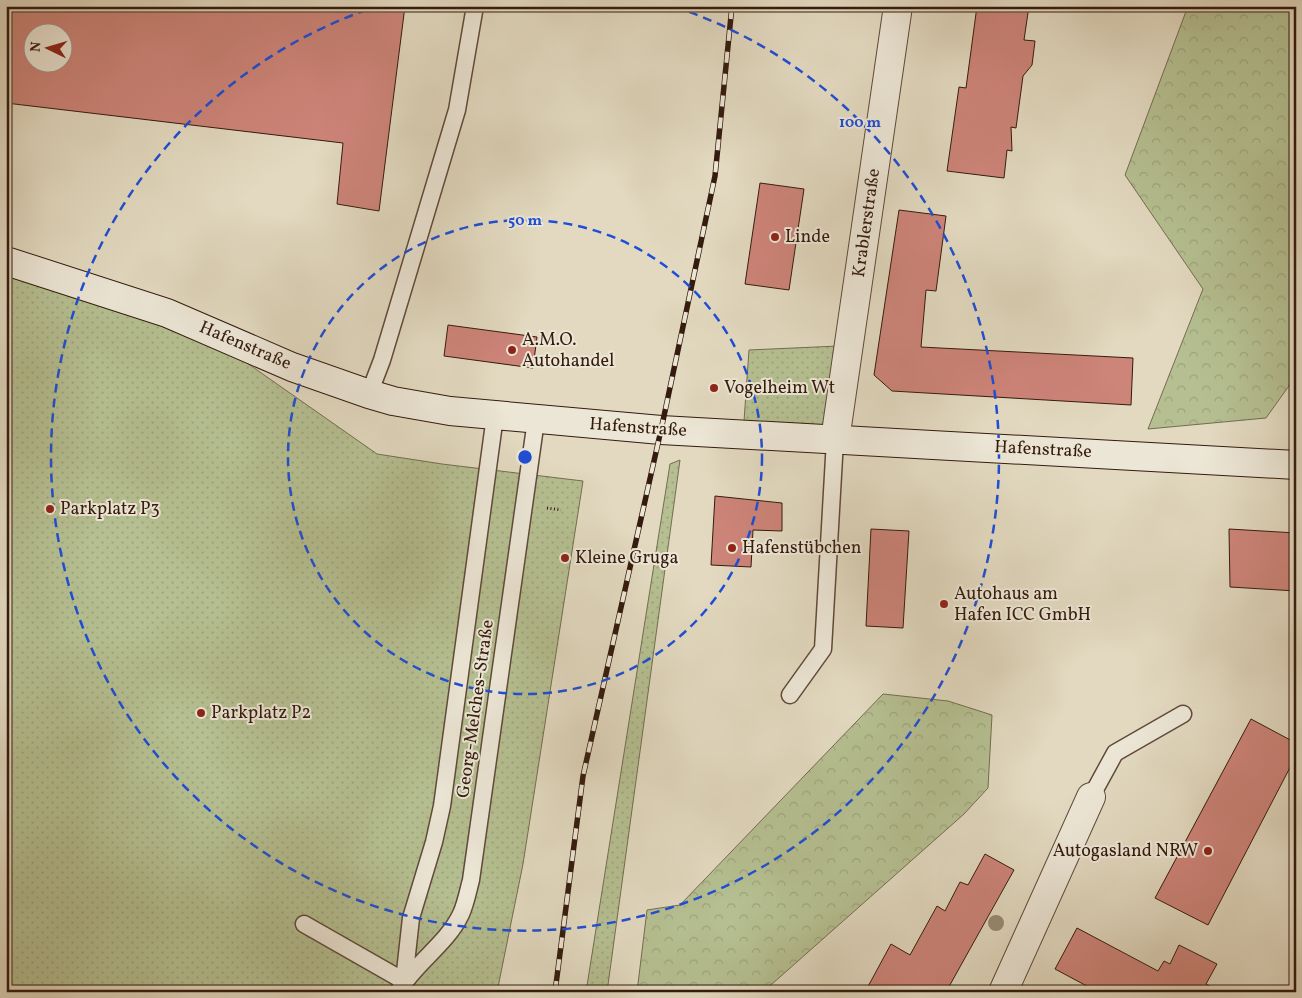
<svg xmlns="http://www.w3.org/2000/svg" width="1302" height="998" viewBox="0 0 1302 998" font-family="Vollkorn,serif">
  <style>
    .grass { fill: url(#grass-dots); stroke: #746d4f }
    .forest { fill: url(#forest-crowns); stroke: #746d4f }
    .building { fill: #cd8479; stroke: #341b0d; fill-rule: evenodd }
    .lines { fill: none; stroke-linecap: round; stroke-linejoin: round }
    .service-casing { stroke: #604a3a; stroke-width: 19 }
    .minor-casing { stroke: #604a3a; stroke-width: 30 }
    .tertiary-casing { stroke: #604a3a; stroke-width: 30 }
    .secondary-casing { stroke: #341b0d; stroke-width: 30 }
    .path { stroke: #341b0d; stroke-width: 3; stroke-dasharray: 1 2.5; stroke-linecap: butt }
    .service { stroke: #ece6d6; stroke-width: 16 }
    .minor { stroke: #ece6d6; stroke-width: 28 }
    .tertiary { stroke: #ece6d6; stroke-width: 28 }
    .secondary { stroke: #ece6d6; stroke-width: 28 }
    .rail-casing { stroke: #341b0d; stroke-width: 5.5 }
    .rail { stroke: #ece6d6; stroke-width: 4; stroke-dasharray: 11; stroke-linecap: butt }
    .tree { fill: #988b74 }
    .ring { fill: none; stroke: #1d4ed8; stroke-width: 2.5; stroke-dasharray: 9 6 }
    .poi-dot { fill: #8f2418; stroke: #ece6d6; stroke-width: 2 }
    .labels { text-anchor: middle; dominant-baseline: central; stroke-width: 4; stroke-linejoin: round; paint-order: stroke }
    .street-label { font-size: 18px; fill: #341b0d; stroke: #ece6d6 }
    .poi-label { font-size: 18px; fill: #341b0d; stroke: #ece6d6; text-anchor: start }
    .centre { fill: #1d4ed8; stroke: #ece6d6; stroke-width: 2.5 }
    .ring-label { font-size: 15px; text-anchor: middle; font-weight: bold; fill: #1d4ed8; stroke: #ece6d6; stroke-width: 4; stroke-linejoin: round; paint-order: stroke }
  </style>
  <defs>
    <pattern id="grass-dots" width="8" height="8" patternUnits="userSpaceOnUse" patternTransform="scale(1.25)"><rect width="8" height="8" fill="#b5bf91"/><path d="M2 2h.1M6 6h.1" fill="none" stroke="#9ca47c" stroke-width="1.8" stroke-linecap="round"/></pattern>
    <pattern id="forest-crowns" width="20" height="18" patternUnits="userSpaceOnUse" patternTransform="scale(1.25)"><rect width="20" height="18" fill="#b5bf91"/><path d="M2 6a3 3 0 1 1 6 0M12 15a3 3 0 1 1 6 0" fill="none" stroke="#9ca47c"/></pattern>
  </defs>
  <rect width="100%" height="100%" fill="#e2d9c0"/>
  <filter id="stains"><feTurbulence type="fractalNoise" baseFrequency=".004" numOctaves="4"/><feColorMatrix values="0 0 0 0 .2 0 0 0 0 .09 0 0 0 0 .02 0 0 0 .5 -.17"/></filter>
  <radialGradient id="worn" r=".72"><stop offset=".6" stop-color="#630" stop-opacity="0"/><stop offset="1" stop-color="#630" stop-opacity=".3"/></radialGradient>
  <path class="grass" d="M6 269 217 342 377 454 442 464 583 481 523 864 497 992H6Z
    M838 346 828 429 744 421 749 350Z
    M680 460 607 992H586L670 464Z"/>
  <path class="forest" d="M1188 6H1296V376L1266 418 1148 429 1203 289 1125 175Z
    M883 694 948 701 992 715 988 788 964 814 763 992H637L647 910 680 905Z"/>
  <path class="building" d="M6 6H405L379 211 337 204 343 143 6 103ZM32 32H62V62H32Z
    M977 6H1029L1024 40 1035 41 1032 65 1023 76 1016 128 1011 127 1012 151 1007 150 1004 178 947 171 959 87 966 88Z
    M760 183 804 189 789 290 745 284Z
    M899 210 946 216 936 291 926 290 921 347 1133 358 1131 405 892 391 874 375Z
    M448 325 537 337 533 368 444 356Z
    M715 496 782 503V531L753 530 751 567 711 565Z
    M871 529 909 531 903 628 866 626Z
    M1229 529 1296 533V591L1230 587Z
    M1251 719 1296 743V756L1208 925 1155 898Z
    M985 854 1014 870 946 992H865L891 944 910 955 937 906 945 911 960 882 968 885Z
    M1077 928 1158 971 1164 961 1170 964 1179 945 1217 964 1206 984 1220 992H1098L1055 969Z"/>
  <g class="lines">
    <defs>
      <path id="service" d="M369 394 382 360 457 110 475 6
        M790 695 823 649 835 440
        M1091 797 1115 753 1183 714
        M304 924 404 981
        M404 981 411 918 434 842 442 806 495 416
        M398 992C415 963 447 944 461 914 466 903 468 891 471 880L536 420"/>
      <path id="minor" d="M1003 992 1091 797"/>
      <path id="tertiary" d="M835 440 898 6"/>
      <path id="secondary" d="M6 261 167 313 292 367 369 394 393 401 450 411 661 430 1296 465"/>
    </defs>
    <use href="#service" class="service-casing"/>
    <use href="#minor" class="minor-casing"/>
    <use href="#tertiary" class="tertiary-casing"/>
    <use href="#secondary" class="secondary-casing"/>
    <path class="path" d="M547 508 561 510"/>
    <use href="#service" class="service"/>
    <use href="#minor" class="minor"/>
    <use href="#tertiary" class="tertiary"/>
    <use href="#secondary" class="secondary"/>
    <defs>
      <path id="rail" d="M555 992 583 776 661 430 715 176 732 6"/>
    </defs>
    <use href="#rail" class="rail-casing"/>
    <use href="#rail" class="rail"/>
  </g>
  <circle class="tree" cx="996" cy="923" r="8"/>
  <g class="ring">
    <circle cx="525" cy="457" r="237"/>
    <path d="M675 7A474 474 0 1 1 375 7"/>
  </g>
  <g class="poi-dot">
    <circle cx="775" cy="237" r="5"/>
    <circle cx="512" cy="350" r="5"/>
    <circle cx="714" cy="388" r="5"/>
    <circle cx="50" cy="509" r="5"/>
    <circle cx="732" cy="548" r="5"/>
    <circle cx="565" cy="558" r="5"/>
    <circle cx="944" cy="604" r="5"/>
    <circle cx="201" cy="713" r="5"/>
    <circle cx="1208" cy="851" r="5"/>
  </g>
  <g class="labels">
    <g class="street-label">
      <text transform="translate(867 223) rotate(-82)">Krablerstraße</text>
      <text transform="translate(245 346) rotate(23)">Hafenstraße</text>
      <text transform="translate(638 428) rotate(4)">Hafenstraße</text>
      <text transform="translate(1043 450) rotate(3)">Hafenstraße</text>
      <text transform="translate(476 709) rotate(-82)">Georg-Melches-Straße</text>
    </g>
    <g class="poi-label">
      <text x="785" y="237">Linde</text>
      <text x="522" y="340">A.M.O.<tspan x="522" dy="21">Autohandel</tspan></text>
      <text x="724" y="388">Vogelheim Wt</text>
      <text x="60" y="509">Parkplatz P3</text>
      <text x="742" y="548">Hafenstübchen</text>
      <text x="575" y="558">Kleine Gruga</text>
      <text x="954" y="594">Autohaus am<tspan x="954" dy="21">Hafen ICC GmbH</tspan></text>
      <text x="211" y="713">Parkplatz P2</text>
      <text x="1198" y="851" text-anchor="end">Autogasland NRW</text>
    </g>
  </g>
  <circle cx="525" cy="457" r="8" class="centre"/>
  <g class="ring-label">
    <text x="860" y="127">100 m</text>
    <text x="525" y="225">50 m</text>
  </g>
  <rect width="1302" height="998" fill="none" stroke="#e2d9c0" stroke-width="25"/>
  <rect x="8" y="8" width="1287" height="983" fill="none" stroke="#341b0d" stroke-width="2.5"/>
  <rect x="12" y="12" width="1277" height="973" fill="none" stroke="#341b0d"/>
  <g transform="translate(48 48) rotate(275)"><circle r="24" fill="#ece6d6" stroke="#a29586"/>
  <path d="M0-4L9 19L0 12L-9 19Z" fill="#8f2418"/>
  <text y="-8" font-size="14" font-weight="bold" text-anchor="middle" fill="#341b0d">N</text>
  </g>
  <rect width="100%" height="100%" filter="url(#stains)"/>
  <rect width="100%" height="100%" fill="url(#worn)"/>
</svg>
